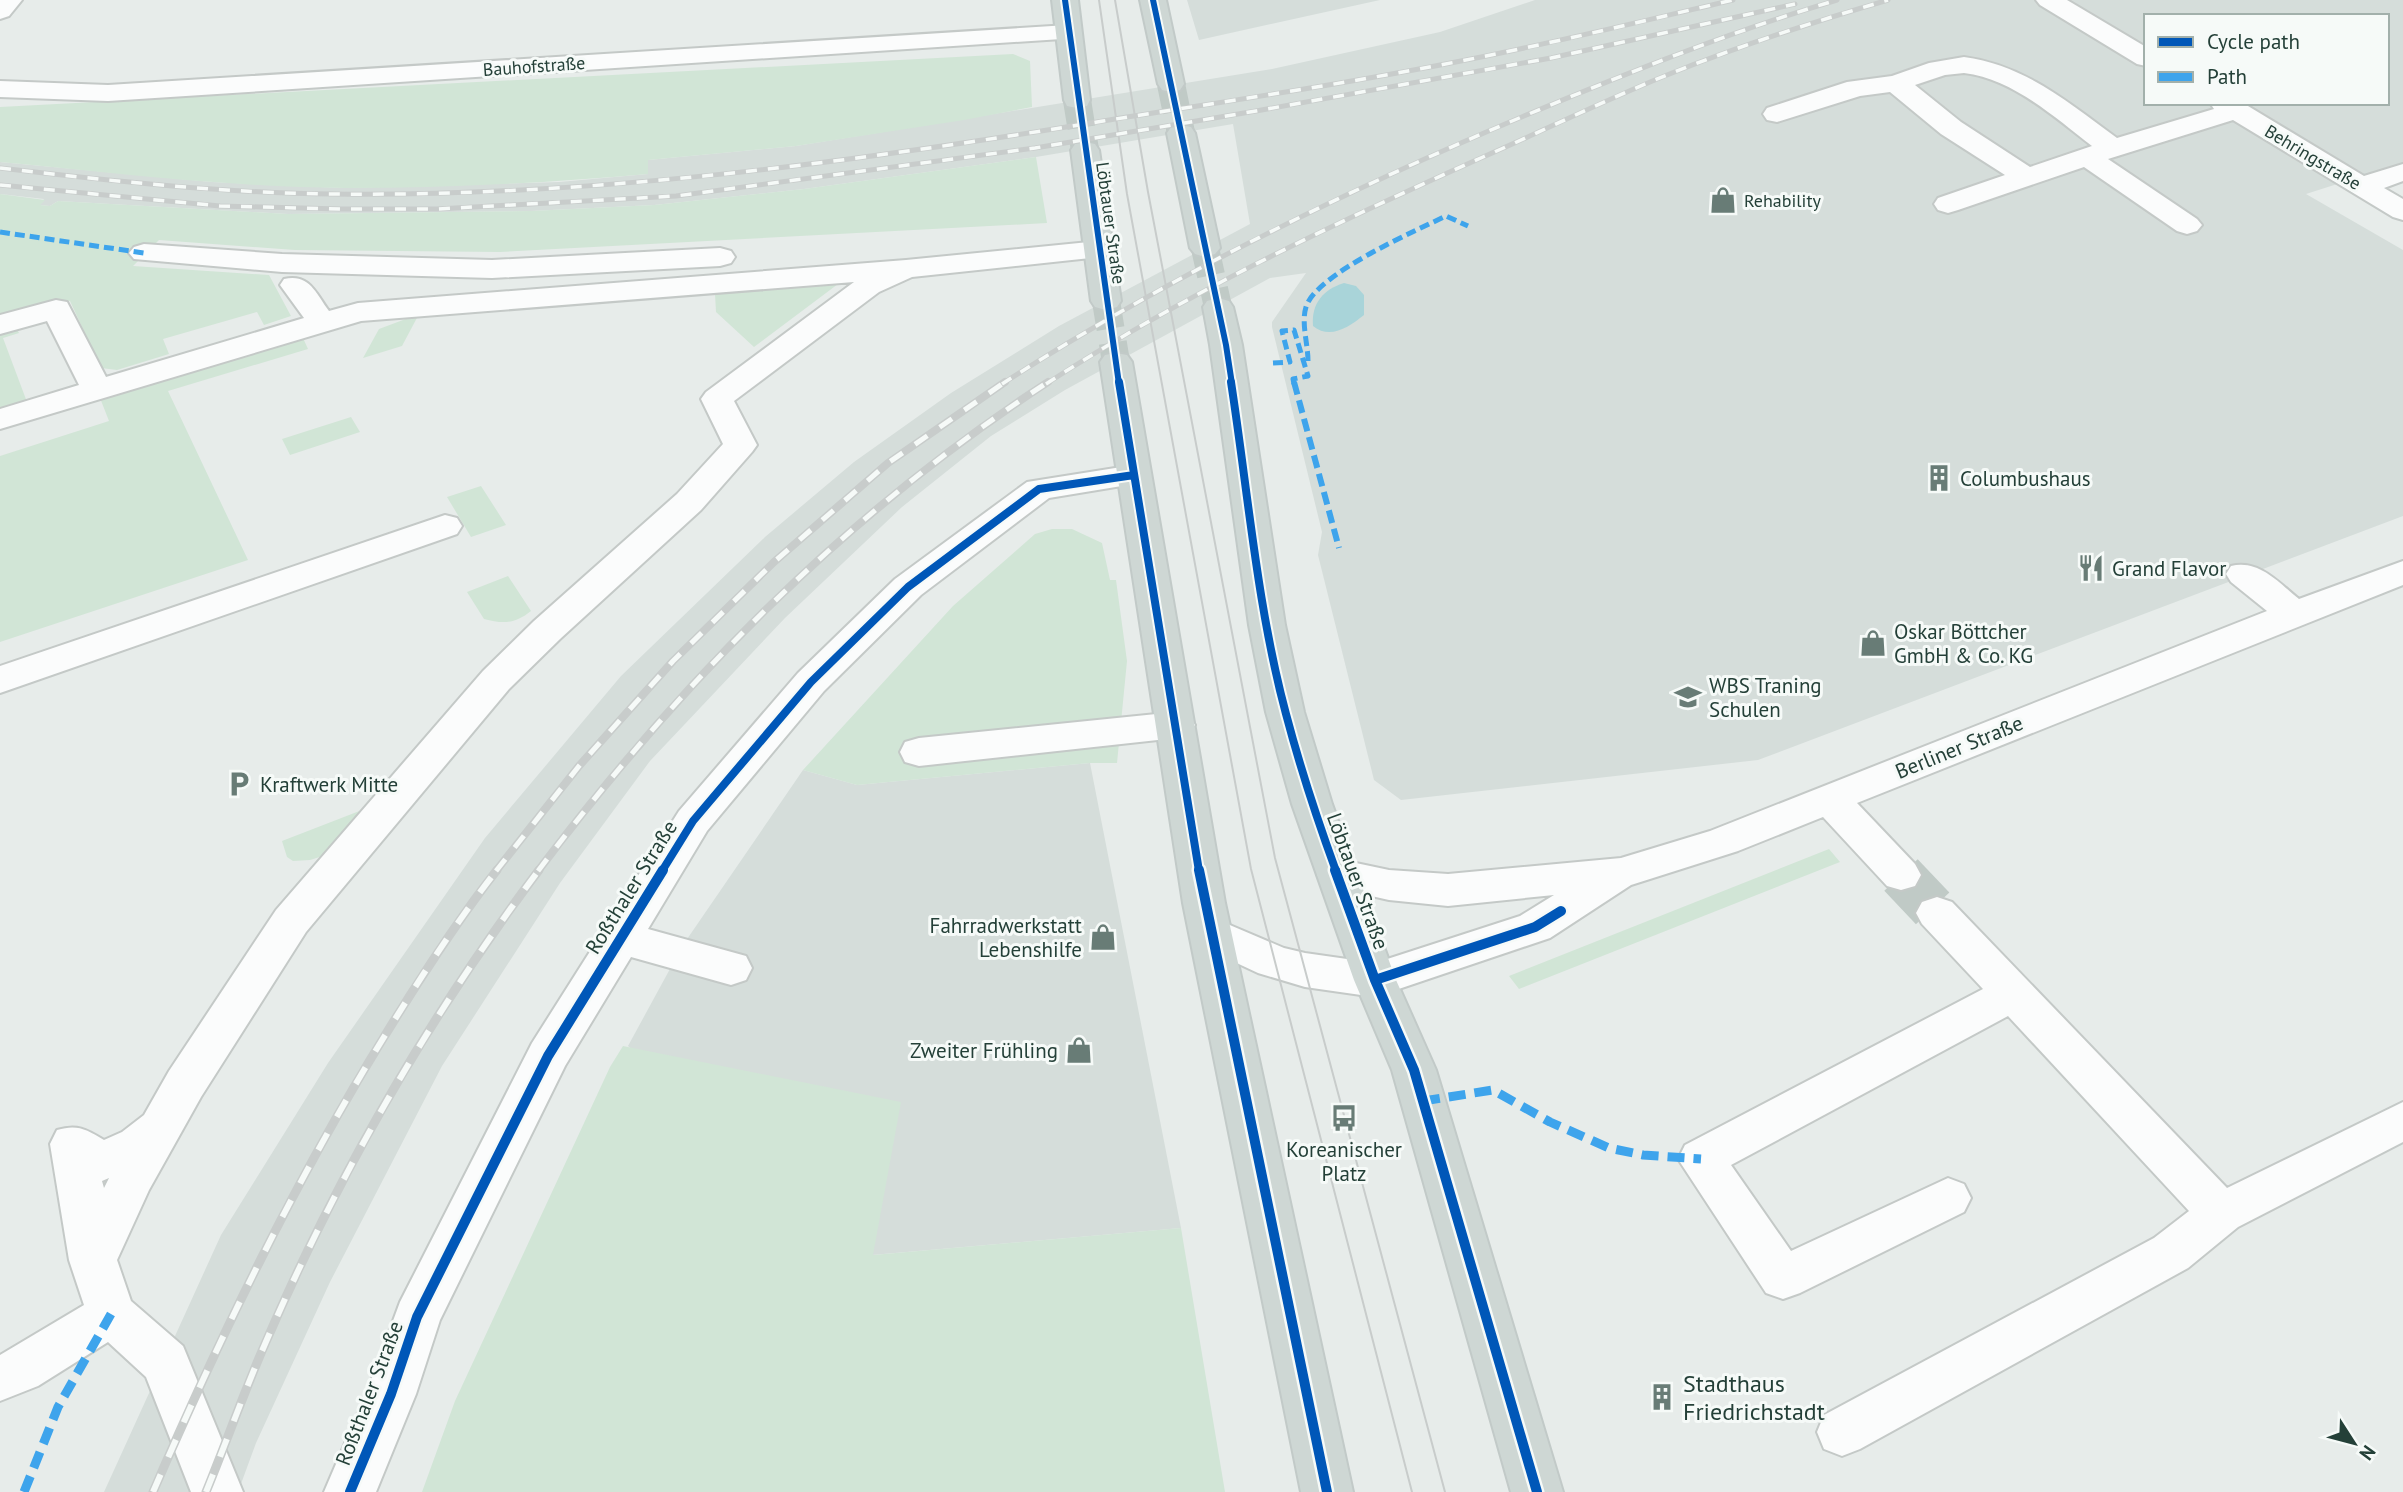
<svg xmlns="http://www.w3.org/2000/svg" width="2403" height="1492" viewBox="0 0 2403 1492" font-family="'PT Sans',sans-serif">
  <style>
    .built { fill: #d5ddda; fill-rule: evenodd }
    .green { fill: #d1e5d6 }
    .water { fill: #a9d4d9 }
    .lines { fill: none; stroke-linecap: round; stroke-linejoin: round }
    .minor-tunnel { stroke: #c0cac6; stroke-width: 46; stroke-dasharray: 46 23; stroke-linecap: butt }
    .major-tunnel { stroke: #c0cac6; stroke-width: 28; stroke-dasharray: 28 14; stroke-linecap: butt }
    .minor-casing { stroke: #c4c9c7; stroke-width: 4 }
    .major-casing { stroke: #c2cac8; stroke-width: 4 }
    .minor { fill: #fbfcfc; fill-rule: evenodd }
    .major { fill: #ced7d4; fill-rule: evenodd }
    .tram { stroke: #c8cccb; stroke-width: 2 }
    .rail-far2-casing { stroke: #c8cccb; stroke-width: 5 }
    .rail-far1-casing { stroke: #c8cccb; stroke-width: 8 }
    .rail-casing { stroke: #c8cccb; stroke-width: 9 }
    .rail-far2 { stroke: #f6faf8; stroke-width: 3.5; stroke-dasharray: 11; stroke-linecap: butt }
    .rail-far1 { stroke: #f6faf8; stroke-width: 5; stroke-dasharray: 15; stroke-linecap: butt }
    .rail { stroke: #f6faf8; stroke-width: 6; stroke-dasharray: 19; stroke-linecap: butt }
    .quiet-far2 { stroke: #3ea4ec; stroke-width: 5; stroke-dasharray: 10 5; stroke-linecap: butt }
    .quiet-far1 { stroke: #3ea4ec; stroke-width: 6; stroke-dasharray: 13 6; stroke-linecap: butt }
    .quiet { stroke: #3ea4ec; stroke-width: 9; stroke-dasharray: 17 9; stroke-linecap: butt }
    .cycleway-far2-casing { stroke: #f6faf8; stroke-width: 10 }
    .cycleway-far1-casing { stroke: #f6faf8; stroke-width: 12 }
    .cycleway-casing { stroke: #f6faf8; stroke-width: 15 }
    .cycleway-far2 { stroke: #0057b8; stroke-width: 6 }
    .cycleway-far1 { stroke: #0057b8; stroke-width: 8 }
    .cycleway { stroke: #0057b8; stroke-width: 10 }
    .labels { text-anchor: middle; dominant-baseline: central; stroke-width: 6; stroke-linejoin: round; paint-order: stroke }
    .far-street-label { font-size: 18px; fill: #244038; stroke: #f6faf8 }
    .far-poi-label { font-size: 18px; fill: #244038; stroke: #f6faf8; text-anchor: start }
    .poi-label { font-size: 21px; fill: #244038; stroke: #f6faf8; text-anchor: start }
    .street-label { font-size: 21px; fill: #244038; stroke: #f6faf8 }
    .near-poi-label { font-size: 24px; fill: #244038; stroke: #f6faf8; text-anchor: start }
  </style>
  <rect width="100%" height="100%" fill="#e7ecea"/>
  <path class="built" d="M1187 0H1380L1199 40Z
    M1535 0H2403V163L2306 194 2403 250V516L1758 760 1401 800 1374 780 1318 555 1322 532 1272 327V322L1306 273 1270 278 1065 390 991 436 902 507 785 618 650 761 560 883 442 1066 330 1282 256 1443 238 1492H104L221 1235 328 1063 485 838 621 676 765 537 854 462 951 393 1059 326 1250 224 1233 124 1036 157 804 189 654 205 531 211 288 214 58 201 50 206 39 205 44 199 0 194V162L212 182 343 188 559 182 648 174V160L796 146 1272 69 1440 32ZM2146 16H2387V103H2146Z
    M1090 763 1181 1228 872 1255 628 1046 683 945 803 770 857 785Z"/>
  <path class="green" d="M1013 54 1030 61 1032 107 964 120 796 146 648 160V174C548 183 447 188 345 188 230 187 115 173 0 162V107Z
    M1036 157 1047 223 500 252 295 250 159 240 133 266 269 275 291 316 264 325 257 312 163 339 169 354 117 370 101 368 70 301 0 319V194L45 200 40 205 50 206 58 201 288 214 531 211 654 205 804 189Z
    M838 284 754 347 716 312 715 294Z
    M419 314 402 346 363 358 379 329Z
    M14 324 19 333 3 338 27 402 0 411V329Z
    M303 338 308 349 168 391 248 560 0 642V456L109 421 100 398Z
    M351 417 360 432 290 455 282 439Z
    M481 486 506 525 471 537 447 497Z
    M1052 529H1072L1102 543 1110 580H1116L1127 661 1117 763H1090L857 785 803 770 953 606 1035 534Z
    M508 576 531 611C515 624 503 624 484 619L467 592Z
    M362 810 326 855 310 860 293 861 287 857 282 841Z
    M1829 849 1840 862 1519 989 1509 976Z
    M623 1046 901 1102 873 1255 1181 1228 1225 1492H422L455 1401 610 1067Z"/>
  <path class="water" d="M1344 283 1356 286 1364 295V315C1349 327 1330 340 1313 326 1311 303 1324 289 1344 283Z"/>
  <g class="lines">
    <path class="minor-tunnel" d="M1901 875 1937 913"/>
    <path class="major-tunnel" d="M1171 84 1181 133
      M1077 100 1085 150
      M1205 248 1218 307
      M1106 301 1116 362"/>
    <defs>
      <path id="minor" d="M0 0H22L9 16 0 19Z
        M2036 0H2067L2146 47V66L2137 64 2040 5Z
        M1068 25 1077 28 1081 33 1077 38 108 101 0 97V81L108 85Z
        M1964 57C2025 65 2069 103 2117 138L2214 109 2210 103H2243L2364 176 2403 164V181L2384 188 2403 199V220L2393 217 2233 120 2108 159 2197 219 2202 225 2197 231 2187 234 2177 231 2084 167 1958 210 1948 213 1938 210 1934 204 1938 198 2005 175 1941 134 1890 92 1860 96 1777 122 1767 120 1763 114 1767 108 1847 82 1892 76 1929 63ZM1964 73C2013 79 2054 117 2092 146L2030 167 1961 122 1915 85 1945 75Z
        M1099 241 1109 244 1114 250 1109 256 912 277 879 292 734 401 757 445 752 452 701 510 560 639 509 689 306 932 201 1097 149 1190 117 1260 131 1301 183 1346 243 1492H191L146 1377 108 1342 38 1386 0 1401V1355L84 1305 69 1260 50 1144 57 1130C77 1124 86 1129 104 1140L122 1132 144 1115 169 1071 276 910 483 671 534 621 677 494 723 444 701 399 706 392 854 282 361 321 0 429V409L79 385 47 321 0 334V315L56 300 67 302 106 377 304 318 280 285 284 279C309 273 316 293 329 311L358 303 906 260ZM109 1178 104 1188 102 1181Z
        M144 244 282 254 492 260 720 248 731 251 735 257 731 263 720 266 492 278 282 272 134 259 129 253 134 247Z
        M1134 465 1146 468 1151 475 1146 482 1049 498 921 595 824 691 707 831 648 929 746 956 752 968 746 980 731 985 631 957 565 1066 440 1320 416 1394 376 1492H324L366 1394 400 1302 532 1043 679 811 798 673 895 579 1027 482Z
        M445 515 457 518 462 526 457 534 0 693V666Z
        M2403 561V585L1857 803 1915 864 1921 875 1915 886 1901 890 1887 886 1823 817 1738 851 1631 885 1550 938 1375 997 1305 987 1258 973 1196 944 1190 933 1196 922 1211 917 1284 948 1305 953 1375 963 1520 916 1554 895 1448 906 1389 900 1323 885 1317 874 1323 863 1337 859 1389 870 1448 874 1621 858 1710 831 2267 611 2231 582 2226 574 2231 566C2259 559 2279 583 2299 599Z
        M1176 712 1189 716 1195 725 1189 734 1176 738 919 766 905 762 900 752 905 742 919 738Z
        M1937 897 1952 902 2227 1188 2403 1102V1142L2238 1227 2188 1268 1860 1449 1842 1456 1824 1449 1817 1432 1824 1415 2154 1238 2189 1211 2008 1016 1731 1165 1791 1251 1948 1178 1964 1184 1971 1198 1964 1212 1800 1293 1783 1299 1766 1293 1678 1159 1685 1145 1983 989 1922 924 1916 913 1922 902Z"/>
      <path id="major" d="M1052 0H1078L1090 100 1087 106 1077 108 1067 106 1064 100Z
        M1140 0H1166L1184 84 1180 90 1171 92 1162 90 1158 84Z
        M1181 125 1191 127 1195 133 1220 248 1215 254 1205 257 1195 254 1190 248 1167 133 1171 127Z
        M1085 142 1095 144 1099 150 1121 301 1117 307 1106 310 1095 307 1091 301 1071 150 1075 144Z
        M1218 298 1229 301 1233 307 1242 345 1285 625 1304 712 1332 804 1396 980 1436 1070 1563 1492H1511L1392 1070 1354 980 1292 804 1266 712 1249 625 1210 345 1203 307 1207 301Z
        M1116 353 1127 355 1132 362 1225 903 1353 1492H1301L1183 903 1100 362 1105 355Z"/>
    </defs>
    <use href="#minor" class="minor-casing"/>
    <use href="#major" class="major-casing"/>
    <use href="#minor" class="minor"/>
    <use href="#major" class="major"/>
    <path class="tram" d="M1099 0 1127 194 1251 869 1412 1492
      M1115 0 1148 192 1275 858 1445 1492"/>
    <defs>
      <path id="rail-far2" d="M0 168C111 181 222 193 333 194 592 197 848 163 1103 121 1227 101 1352 83 1476 58 1562 41 1647 20 1733 0
        M0 185 220 206 340 209H437L676 196 1035 148 1256 111 1551 58 1795 4
        M1002 384C1166 278 1345 191 1524 116 1627 73 1730 32 1837 0
        M1046 384C1184 294 1333 224 1483 157 1545 130 1605 100 1667 75 1739 46 1813 22 1888 0"/>
      <path id="rail-far1" d="M496 871 579 766 673 661 774 562 888 463 1005 382
        M538 871C682 680 847 513 1048 382"/>
      <path id="rail" d="M153 1492C221 1335 294 1183 384 1037 419 980 456 922 497 870
        M206 1492C226 1443 244 1392 265 1344 337 1177 430 1015 539 870"/>
    </defs>
    <use href="#rail-far2" class="rail-far2-casing"/>
    <use href="#rail-far1" class="rail-far1-casing"/>
    <use href="#rail" class="rail-casing"/>
    <use href="#rail-far2" class="rail-far2"/>
    <use href="#rail-far1" class="rail-far1"/>
    <use href="#rail" class="rail"/>
    <path class="quiet-far2" d="M0 232 144 253
      M1308 361C1308 344 1301 323 1306 307 1316 274 1415 231 1446 216L1468 226
      M1273 363 1290 362 1282 331 1294 330 1308 376 1293 379 1294 384"/>
    <path class="quiet-far1" d="M1294 382 1339 548"/>
    <path class="quiet" d="M1423 1101 1493 1090 1550 1122 1609 1148 1643 1155 1701 1159
      M24 1492 58 1407 111 1314"/>
    <defs>
      <path id="cycleway-far2" d="M1065 0 1119 384
        M1153 0 1226 345 1232 384"/>
      <path id="cycleway-far1" d="M1119 382 1199 871
        M1231 382C1248 492 1257 606 1286 714 1300 767 1317 819 1336 871
        M662 871 693 821 811 682 908 587 1039 489 1134 475"/>
      <path id="cycleway" d="M1199 870 1327 1492
        M1335 870 1375 980 1414 1070 1537 1492
        M1375 980 1535 927 1561 911
        M350 1492 391 1394 417 1317 548 1056 663 870"/>
    </defs>
    <use href="#cycleway-far2" class="cycleway-far2-casing"/>
    <use href="#cycleway-far1" class="cycleway-far1-casing"/>
    <use href="#cycleway" class="cycleway-casing"/>
    <use href="#cycleway-far2" class="cycleway-far2"/>
    <use href="#cycleway-far1" class="cycleway-far1"/>
    <use href="#cycleway" class="cycleway"/>
  </g>
  <defs>
    <symbol id="shop-bare" viewBox="-9 -9 18 18"><path d="M-5-2.5h2.3a2.7 3.5 0 0 1 5.4 0H5L5.5 6h-11ZM-1.5-2.5h3a1.5 2.3 0 0 0-3 0Z" fill="#687c76" stroke="#f6faf8" stroke-width="2.5" paint-order="stroke"/></symbol>
    <symbol id="building-bare" viewBox="-9 -9 18 18"><path d="M-4-6H4V6H1V3H-1V6H-4ZM-2.5-4.3h1.7v1.8h-1.7ZM.8-4.3h1.7v1.8H.8ZM-2.5-1h1.7V.8h-1.7ZM.8-1h1.7V.8H.8Z" fill="#687c76" stroke="#f6faf8" stroke-width="2.5" paint-order="stroke"/></symbol>
    <symbol id="restaurant-bare" viewBox="-9 -9 18 18"><path d="M-5-6h1v4h1v-4h1v4h1v-4h1v5L-1.5 .5V6h-2V.5L-5-1ZM5-6V6H3V1.5H1.5Q1.5-4 5-6Z" fill="#687c76" stroke="#f6faf8" stroke-width="2.5" paint-order="stroke"/></symbol>
    <symbol id="school-bare" viewBox="-9 -9 18 18"><path d="M0-5L7-2L0 1L-7-2ZM-4 1L0 2.5L4 1V4Q0 6-4 4Z" fill="#687c76" stroke="#f6faf8" stroke-width="2.5" paint-order="stroke"/></symbol>
    <symbol id="parking-bare" viewBox="-9 -9 18 18"><path d="M-3.5-5.5H1a3.5 3.5 0 0 1 0 7H-1V5.5H-3.5ZM-1-3.4V-.6H.8a1.4 1.4 0 0 0 0-2.8Z" fill="#687c76" stroke="#f6faf8" stroke-width="2.5" paint-order="stroke"/></symbol>
    <symbol id="bus-bare" viewBox="-9 -9 18 18"><path d="M-5-6H5V4H4V6H2V4H-2V6H-4V4H-5ZM-3.5-4V0h7V-4ZM-3.5 1.2v1.5H-2V1.2ZM2 1.2v1.5H3.5V1.2Z" fill="#687c76" stroke="#f6faf8" stroke-width="2.5" paint-order="stroke"/></symbol>
  </defs>
  <g fill-rule="evenodd">
    <use href="#shop-bare" x="1704" y="181" width="38" height="38"/>
    <use href="#building-bare" x="1920" y="459" width="38" height="38"/>
    <use href="#restaurant-bare" x="2072" y="549" width="38" height="38"/>
    <use href="#shop-bare" x="1854" y="624" width="38" height="38"/>
    <use href="#school-bare" x="1669" y="678" width="38" height="38"/>
    <use href="#parking-bare" x="220" y="765" width="38" height="38"/>
    <use href="#shop-bare" x="1084" y="918" width="38" height="38"/>
    <use href="#shop-bare" x="1060" y="1031" width="38" height="38"/>
    <use href="#bus-bare" x="1325" y="1099" width="38" height="38"/>
    <use href="#building-bare" x="1643" y="1378" width="38" height="38"/>
  </g>
  <g class="labels">
    <g class="far-street-label">
      <text transform="translate(534 66) rotate(-4)">Bauhofstraße</text>
      <text transform="translate(2313 157) rotate(31)">Behringstraße</text>
      <text transform="translate(1111 223) rotate(82)">Löbtauer Straße</text>
    </g>
    <g class="far-poi-label">
      <text x="1744" y="200">Rehability</text>
    </g>
    <g class="poi-label">
      <text x="1960" y="478">Columbushaus</text>
      <text x="2112" y="568">Grand Flavor</text>
      <text x="1894" y="631">Oskar Böttcher<tspan x="1894" dy="24">GmbH &amp; Co. KG</tspan></text>
      <text x="1709" y="685">WBS Traning<tspan x="1709" dy="24">Schulen</tspan></text>
      <text x="260" y="784">Kraftwerk Mitte</text>
      <text x="1082" y="925" text-anchor="end">Fahrradwerkstatt<tspan x="1082" dy="24">Lebenshilfe</tspan></text>
      <text x="1058" y="1050" text-anchor="end">Zweiter Frühling</text>
      <text x="1344" y="1149" text-anchor="middle">Koreanischer<tspan x="1344" dy="24">Platz</tspan></text>
    </g>
    <g class="street-label">
      <text transform="translate(1959 747) rotate(-22)">Berliner Straße</text>
      <text transform="translate(1358 881) rotate(70)">Löbtauer Straße</text>
      <text transform="translate(631 887) rotate(-58)">Roßthaler Straße</text>
      <text transform="translate(369 1393) rotate(-69)">Roßthaler Straße</text>
    </g>
    <g class="near-poi-label">
      <text x="1683" y="1383">Stadthaus<tspan x="1683" dy="28">Friedrichstadt</tspan></text>
    </g>
  </g>
  <rect x="2144" y="14" width="245" height="91" fill="#f6faf8" stroke="#a2b0ab" stroke-width="2"/>
  <rect x="2158" y="37" width="35" height="10" fill="#0057b8" stroke="#a2b0ab" stroke-width="2"/>
  <text x="2207" y="49" font-size="21" fill="#244038">Cycle path</text>
  <rect x="2158" y="72" width="35" height="10" fill="#3ea4ec" stroke="#a2b0ab" stroke-width="2"/>
  <text x="2207" y="84" font-size="21" fill="#244038">Path</text>
  <g transform="translate(2354 1443) rotate(126)" stroke="#f6faf8" stroke-width="5" paint-order="stroke">
  <path d="M0-5L12 26L0 18L-12 26Z" fill="#244038"/>
  <text y="-10" font-size="19" font-weight="bold" text-anchor="middle" fill="#244038">N</text>
  </g>
</svg>
